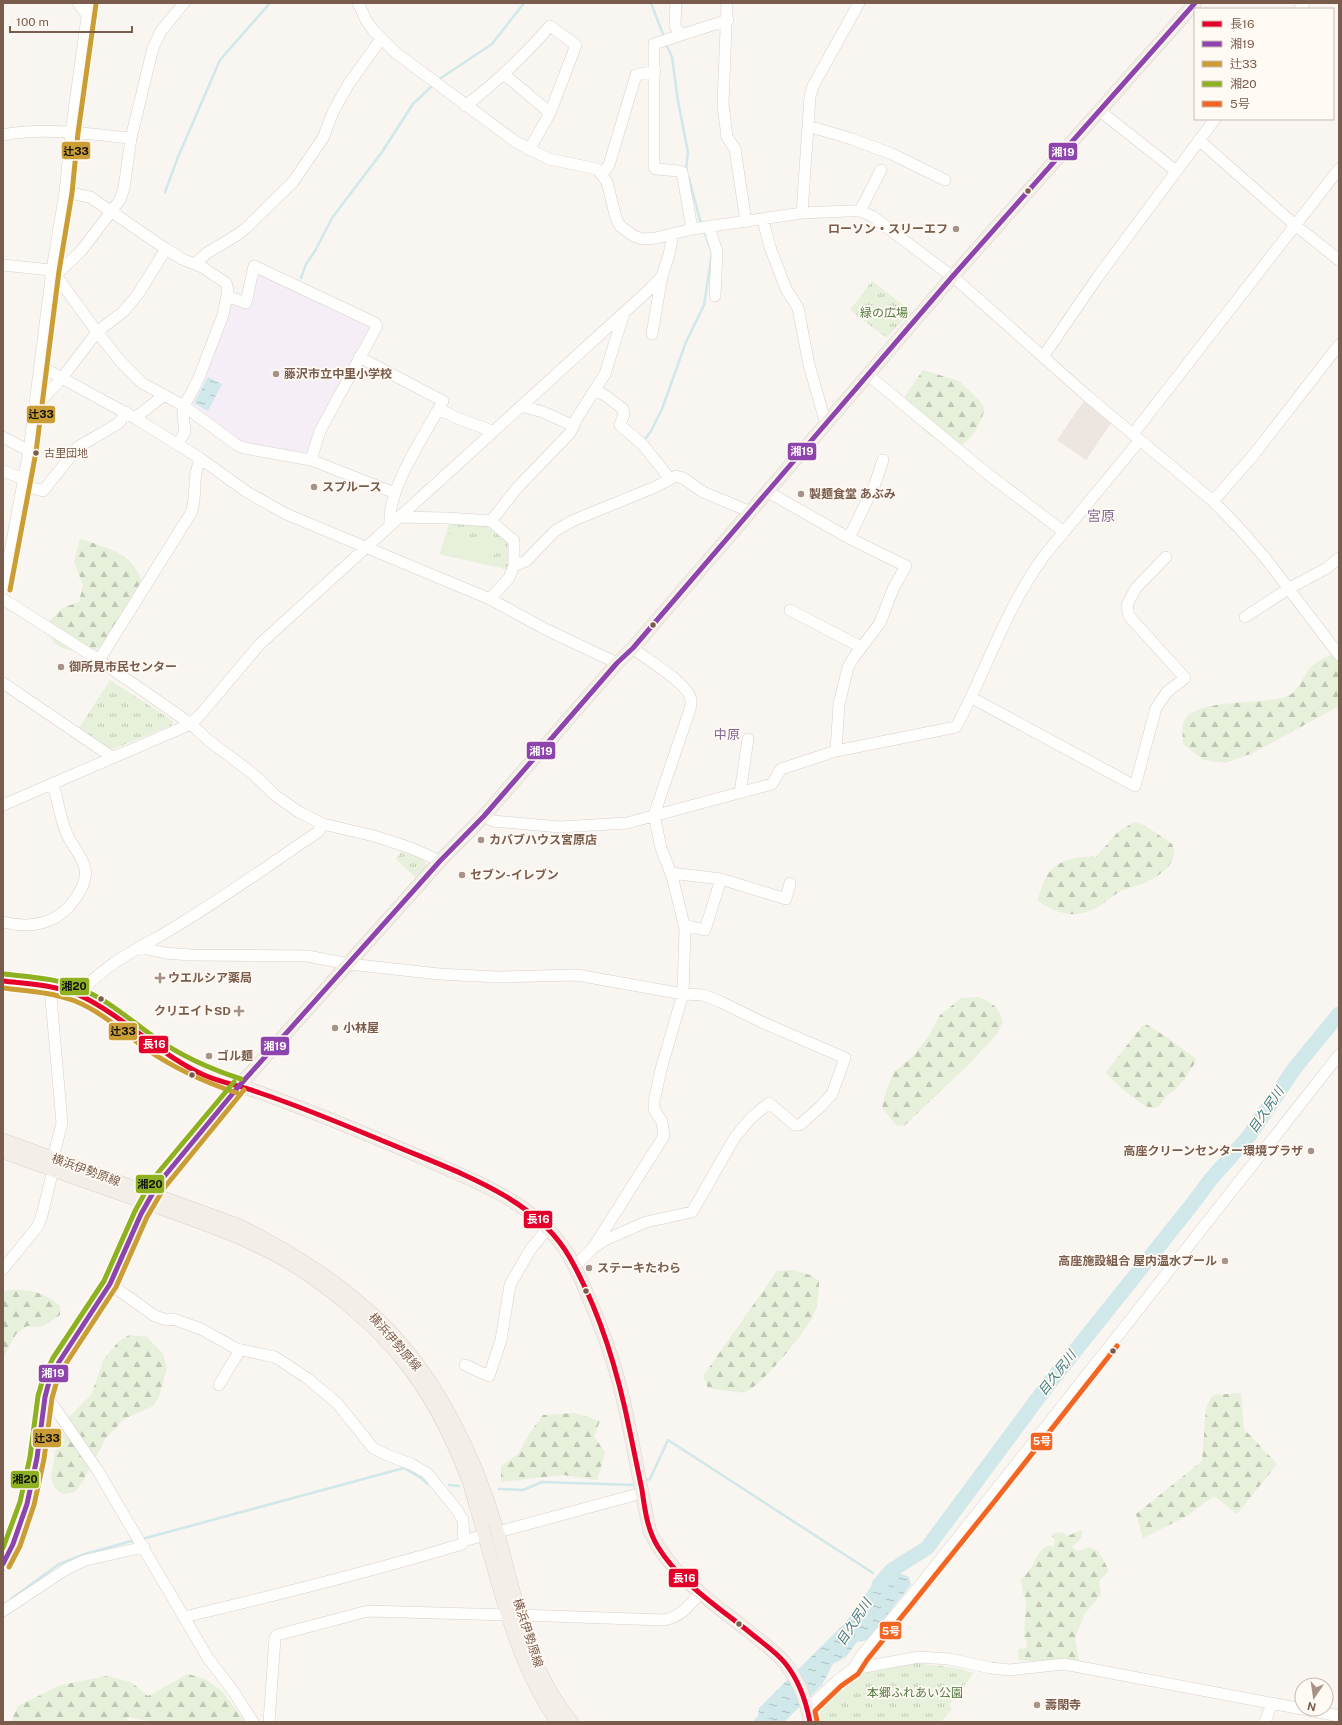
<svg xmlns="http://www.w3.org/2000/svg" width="1342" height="1725" viewBox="0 0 1342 1725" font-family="'Public Sans','Noto Sans JP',sans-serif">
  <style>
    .industrial { fill: #ede5e0 }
    .education { fill: #f6eef6 }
    .forest { fill: url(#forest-firs) }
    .park { fill: url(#park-tufts) }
    .pitch { fill: #e7f0db }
    .water { fill: url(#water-ripples) }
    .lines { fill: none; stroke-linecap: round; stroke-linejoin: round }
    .stream { stroke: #d0e8ea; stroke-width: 2.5 }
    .river { stroke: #d0e8ea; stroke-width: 15 }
    .minor-casing { stroke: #d7d1cb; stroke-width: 12 }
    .major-casing { stroke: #dad1cc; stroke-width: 14 }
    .minor { stroke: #fefefd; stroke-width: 11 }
    .major { stroke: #f3eee8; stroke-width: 13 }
    .bus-1-casing { stroke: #fffaf3; stroke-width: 8 }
    .bus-2-casing { stroke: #fffaf3; stroke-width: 8 }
    .bus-3-casing { stroke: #fffaf3; stroke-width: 8 }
    .bus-4-casing { stroke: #fffaf3; stroke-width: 8 }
    .bus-5-casing { stroke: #fffaf3; stroke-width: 8 }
    .bus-1 { stroke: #e4002b; stroke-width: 5 }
    .bus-2 { stroke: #8e44ad; stroke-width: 5 }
    .bus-3 { stroke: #ca9e35; stroke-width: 5 }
    .bus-4 { stroke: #8db120; stroke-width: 5 }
    .bus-5 { stroke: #f26522; stroke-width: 5 }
    .bus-dot { fill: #7a5c4d; stroke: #fffaf3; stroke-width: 1.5 }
    .poi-dot { fill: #a69286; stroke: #fffaf3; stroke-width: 1.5 }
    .labels { text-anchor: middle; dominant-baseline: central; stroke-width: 3.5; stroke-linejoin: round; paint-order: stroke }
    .bus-label { font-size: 11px; fill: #7a5c4d; stroke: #fffaf3; text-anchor: start }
    .poi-label { font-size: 12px; font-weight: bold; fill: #7a5c4d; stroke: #fffaf3; text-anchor: start }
    .park-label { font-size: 12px; fill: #537a41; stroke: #fffaf3 }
    .street-label { font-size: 12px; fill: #7a5c4d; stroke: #fffaf3 }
    .neighbourhood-label { font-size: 13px; fill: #846695; stroke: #fffaf3 }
    .water-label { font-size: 13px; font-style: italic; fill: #437c86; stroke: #fffaf3 }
    .quarter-label { font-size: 14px; fill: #846695; stroke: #fffaf3 }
    .line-badge { stroke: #fffaf3; stroke-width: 1.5 }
    .badge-label { font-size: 11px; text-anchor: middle; font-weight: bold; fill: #fff }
    .pale-badge-label { font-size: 11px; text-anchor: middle; font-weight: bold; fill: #111 }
  </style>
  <defs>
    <pattern id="forest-firs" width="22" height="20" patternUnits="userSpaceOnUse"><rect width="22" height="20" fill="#e7f0db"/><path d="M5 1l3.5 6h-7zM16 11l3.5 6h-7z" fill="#c0c6b4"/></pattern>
    <pattern id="park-tufts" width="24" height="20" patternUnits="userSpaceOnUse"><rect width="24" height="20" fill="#e7f0db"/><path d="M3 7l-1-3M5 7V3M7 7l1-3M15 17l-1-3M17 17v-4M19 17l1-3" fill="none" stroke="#c0c6b4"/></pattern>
    <pattern id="water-ripples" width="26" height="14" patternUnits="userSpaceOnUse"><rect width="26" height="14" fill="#d0e8ea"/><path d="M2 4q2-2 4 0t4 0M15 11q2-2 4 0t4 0" fill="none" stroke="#aebfc0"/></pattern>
  </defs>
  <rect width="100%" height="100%" fill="#f9f5f0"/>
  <path class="industrial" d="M1084 401 1111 423 1086 460 1057 440Z"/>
  <path class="education" d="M257 273 373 324 310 455 244 446 191 406V401L230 304 234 302 248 308Z"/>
  <path class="forest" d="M923 370 959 381 978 399 985 408C981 423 973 440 958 447 921 435 921 430 905 396Z
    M80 539C111 549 138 554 144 591L109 642 96 649 78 652 62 648 54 643 45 626 62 608 79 602 83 585 74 562Z
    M1339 651V706L1253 753 1225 763 1204 760 1183 744C1183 738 1182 731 1183 725 1189 695 1269 707 1290 695 1297 691 1305 675 1310 668 1317 661 1330 655 1339 651Z
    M1134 822 1144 825 1172 844C1173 847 1174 850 1174 853 1174 867 1154 879 1143 884 1137 886 1131 887 1125 889 1107 897 1101 911 1077 914 1065 916 1046 907 1037 900 1041 892 1043 881 1048 874 1058 859 1080 856 1096 857L1118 832Z
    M978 997C993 1003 998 1006 1003 1022L997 1034 969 1064 904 1126 896 1125 882 1108 886 1092 894 1072 911 1058 927 1039 940 1015 961 998Z
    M1146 1024 1168 1038 1196 1059C1193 1069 1182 1083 1175 1090 1173 1092 1169 1093 1167 1095 1163 1100 1160 1109 1152 1108 1143 1108 1111 1080 1106 1072L1142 1026Z
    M793 1270 810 1275 819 1281C819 1292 818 1302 815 1312 810 1327 759 1389 745 1392 738 1393 716 1389 708 1388L703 1376 777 1271Z
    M11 1290C32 1290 44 1292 60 1306V1315L41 1327 27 1326 16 1334 3 1358V1292Z
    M129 1335 147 1337 163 1354 167 1368 159 1396 153 1406 124 1419 106 1438 83 1481 75 1492 64 1494 55 1489 51 1477 56 1447 64 1422 91 1395 104 1359 119 1341Z
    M1241 1393 1244 1429 1277 1464 1237 1514 1214 1496 1185 1517 1143 1538 1136 1514 1202 1461 1206 1407 1213 1395Z
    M575 1413 600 1421 594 1436 605 1453 597 1480 563 1475 501 1482V1466L518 1454 529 1434 543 1415Z
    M1082 1530V1538L1072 1547 1078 1551 1089 1547 1099 1552 1109 1571 1099 1581 1101 1594 1084 1615 1075 1638 1079 1660 1073 1665 1019 1660 1018 1649 1026 1648 1027 1643 1024 1637 1026 1601 1023 1593 1021 1579C1034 1570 1033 1557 1046 1546H1054L1055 1541 1052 1536 1055 1533 1062 1532 1067 1536Z
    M188 1674 205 1679 222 1691 245 1722H154L128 1717 126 1722H11L18 1706 61 1685 107 1676 131 1682 148 1696Z"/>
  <path class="park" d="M872 281 911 311 887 338 850 310Z
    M450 521 488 525 511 542 510 568 506 569 440 554Z
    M110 680 173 721 172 725 111 750 79 728Z
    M401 852 423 859 426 865V869L417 879 396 859Z
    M917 1663 956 1668 974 1673 949 1705 952 1709 941 1722H816V1711L820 1706 857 1676 866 1672Z"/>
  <path class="pitch" d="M446 533 496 545 492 566 440 554Z"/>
  <path class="water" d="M208 377 222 384 208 411 194 403Z
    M883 1570H892L909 1577 911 1585 867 1640 857 1642 846 1657 833 1664 822 1685 784 1722H752L758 1716 759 1708 845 1623Z"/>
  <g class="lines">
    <path class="stream" d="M651 3 664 37
      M666 44 672 57 678 101 688 152 686 170
      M438 80 492 44 524 3
      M689 178 701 224
      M165 192 178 157 220 60 270 3
      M301 278 306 264 315 251 332 218 382 152 413 104 433 85
      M643 442 651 431 662 409 686 342 704 305 712 253 704 230
      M646 1480 650 1479 668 1440 873 1573
      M449 1485 459 1486
      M499 1489 523 1490 542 1482 634 1485
      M142 1539 404 1468 421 1478 428 1484
      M11 1599 59 1564 85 1554 135 1540"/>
    <path class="river" d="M879 1585 892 1570 927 1548 1047 1386 1190 1207 1211 1179 1249 1136 1294 1069 1339 1014"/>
    <defs>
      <path id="minor" d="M78 3 87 15
        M358 3 366 20 373 30 396 53 516 142 549 159 597 169 607 182 616 218 620 226 634 236 643 239 656 238 692 229 802 213 848 211H860L872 216 958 281 1086 395 1213 501 1241 530 1266 559 1339 655
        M676 3 675 26 681 35 728 20
        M727 3 723 104 727 137 735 149 746 222
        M1300 9 1304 3
        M681 35 654 44V167L656 169 679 171 682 172 692 229
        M504 74 550 113
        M465 106C497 82 524 56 550 26L576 45 550 113 529 150
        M1100 111 1176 171
        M808 126 852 139 892 154 945 180
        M3 135C45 127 89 134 131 138
        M1199 140 1295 225 1339 260
        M602 174 609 165 636 75 655 71
        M65 192 90 197 166 249 182 259 202 267 226 283 228 290 223 315 198 380 184 406 183 415 185 432 178 444
        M860 211 881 170
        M802 213 810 97 813 86 859 3
        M763 220 770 247 786 289 798 308 809 365 826 424
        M709 227 717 252 715 296
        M195 264 207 253 237 235 246 228 293 182 323 138 333 112 348 85 381 39
        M3 265 60 271 81 251 120 200 124 188 131 138 153 48 161 31 184 3
        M52 270 97 332 121 362 142 383 184 406 237 445 244 448 311 460 395 493
        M227 296 246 303 254 266 375 323 377 326 320 431 311 460
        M652 334 662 276
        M359 357 443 401C426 433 387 489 390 524
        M1043 357 1097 278 1215 119
        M40 366 135 418 201 459 247 492 286 514 490 599 545 629 617 663
        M868 375 989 475 1064 532
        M595 390 606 396 623 409 624 414 620 425 643 445 670 479
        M521 406 543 412 574 426
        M35 407 62 378 97 332 124 311 138 294 166 249
        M439 409 457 418 492 431
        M135 418 163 396
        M1133 434 1339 169
        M3 437 29 451
        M3 471 24 479
        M22 485 43 491 78 447 119 423 126 412
        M768 492 849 538 906 566 893 589 880 623 854 657 848 667 839 704 836 751
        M1213 501 1251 458 1339 345
        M398 517 447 518 491 521 514 541V566
        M491 521 517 488 570 433 577 418 605 374 624 313
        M849 538 875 484 883 460
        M3 589 29 451 52 270 65 192 71 132 89 3
        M3 599 99 660 191 724 208 740 252 773 276 796 299 812 323 824 374 836 411 848 440 861
        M490 599 509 578 514 566 526 561 555 531 572 521 655 487 676 476 683 478 703 492 751 512
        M790 610 861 647
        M1245 617 1288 589 1327 568 1339 558
        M99 660 191 513C198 495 191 476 201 459
        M3 683 112 757
        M972 698 1135 786 1156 708 1167 692 1185 678 1129 616 1127 605 1136 588 1166 557
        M740 793 748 739
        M3 805 191 724 200 715 260 644 651 288 662 276 669 255 673 234
        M484 816 493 821 560 827 627 823 772 784 781 769 836 751 956 727C986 671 1006 608 1044 556L1140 440
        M671 873 721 879 786 899 790 883
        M3 922C35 930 62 922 79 893 83 886 87 878 85 869 83 856 72 847 67 834 60 819 58 800 53 784
        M684 925 705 930 721 879
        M139 947 165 953 191 955 307 956 349 964 439 974 497 977 577 975 683 994 703 995 721 1002 764 1023 845 1058 832 1094 821 1106 800 1125H795L769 1103 751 1118 735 1137 692 1212 646 1222 605 1240 593 1248
        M50 987 62 1123 53 1158
        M79 995C105 961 148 945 183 922 229 894 273 862 318 832L323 824
        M574 1267 593 1248 664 1136 662 1122 654 1109V1102L661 1069 683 994 685 929 672 876 661 848 654 815 686 721C688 715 692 707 691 700 688 682 646 660 633 648
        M3 1269 38 1226 42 1215 53 1170
        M110 1284 155 1316 167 1320 173 1319 201 1329 237 1349 275 1357 307 1378 337 1403 373 1448 387 1455 411 1464 427 1473 457 1510 463 1520 464 1541
        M465 1365 489 1376 501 1340 510 1285 530 1250 547 1229
        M219 1385 240 1350
        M45 1397 55 1408 98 1471 208 1658 233 1691 253 1722
        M498 1532 642 1493
        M3 1611 68 1568 86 1560 144 1547
        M521 1615 663 1620C680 1618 689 1606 700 1593
        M184 1617C277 1595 370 1572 462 1544L464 1541 484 1535
        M853 1669 919 1657 949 1659 991 1668 1009 1670 1064 1664 1302 1709
        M808 1708 837 1681 853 1669 861 1656 917 1589 1056 1414 1339 1055
        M1304 1709 1339 1716
        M269 1722 275 1638 277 1635 368 1611 508 1615
        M1265 1722 1272 1703"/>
      <path id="major" d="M3 981C29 984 56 985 80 996 126 1017 160 1057 207 1076 225 1083 245 1087 264 1094 327 1117 389 1143 450 1170 490 1188 530 1205 558 1240 571 1256 579 1275 587 1294 601 1326 614 1360 622 1395 633 1440 640 1486 650 1532 670 1574 710 1601 746 1629 759 1640 774 1650 785 1663 798 1680 807 1702 810 1722
        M3 1140 238 1225C291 1251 340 1282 382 1323 437 1376 478 1461 498 1534 516 1597 528 1671 572 1722
        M3 1152C50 1169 97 1186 144 1202 196 1221 251 1238 298 1268 334 1291 374 1325 401 1358 429 1392 450 1433 466 1474 472 1489 476 1507 481 1523 501 1591 516 1663 557 1722
        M3 1564 13 1544 27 1504 37 1458 45 1397 49 1382 59 1362 110 1284 141 1214 158 1184 239 1086 440 861 484 816 617 663 633 648 952 277 1195 3"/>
    </defs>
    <use href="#minor" class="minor-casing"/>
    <use href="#major" class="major-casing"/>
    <use href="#minor" class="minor"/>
    <use href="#major" class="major"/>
    <defs>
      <path id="bus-1" d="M3 981C28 984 55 985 79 995 124 1016 158 1054 204 1075 222 1083 242 1086 260 1093 305 1108 349 1127 393 1145 454 1171 536 1197 570 1258 600 1311 618 1372 630 1432 634 1451 638 1471 642 1490 645 1510 647 1529 658 1547 681 1584 720 1608 753 1635 764 1644 776 1652 785 1663 798 1679 806 1701 810 1722"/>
      <path id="bus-2" d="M3 1564 13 1544 27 1504 37 1458 45 1397 49 1382 59 1362 110 1284 141 1214 158 1184 239 1086 440 861 484 816 617 663 633 648 952 277 1195 3"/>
      <path id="bus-3" d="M10 590 36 452 59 271 72 193 78 133 96 4
        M3 988C27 991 52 992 75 1001 102 1012 123 1032 146 1049 174 1068 204 1082 237 1093
        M9 1567 20 1546 34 1505 44 1459 52 1398 56 1384 65 1365 116 1287 147 1217 164 1188 244 1090"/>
      <path id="bus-4" d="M4 974C30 977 57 978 81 989 108 1000 130 1020 154 1037 181 1056 210 1069 241 1079
        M3 1548 20 1502 30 1457 38 1396 43 1379 53 1358 104 1281 135 1211 152 1180 234 1082"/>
      <path id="bus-5" d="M817 1721 815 1711 841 1686 858 1674 867 1660 994 1502 1117 1346"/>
    </defs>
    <use href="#bus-1" class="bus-1-casing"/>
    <use href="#bus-2" class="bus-2-casing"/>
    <use href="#bus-3" class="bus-3-casing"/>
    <use href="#bus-4" class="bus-4-casing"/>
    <use href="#bus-5" class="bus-5-casing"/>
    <use href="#bus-1" class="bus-1"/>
    <use href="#bus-2" class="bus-2"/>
    <use href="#bus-3" class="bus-3"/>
    <use href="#bus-4" class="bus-4"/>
    <use href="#bus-5" class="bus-5"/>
  </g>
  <g class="bus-dot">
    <circle cx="1028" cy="191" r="3.5"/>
    <circle cx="36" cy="453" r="3.5"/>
    <circle cx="653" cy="625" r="3.5"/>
    <circle cx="101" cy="999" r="3.5"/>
    <circle cx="192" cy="1075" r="3.5"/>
    <circle cx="586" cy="1291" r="3.5"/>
    <circle cx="1113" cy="1351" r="3.5"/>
    <circle cx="739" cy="1624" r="3.5"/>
  </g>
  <g class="poi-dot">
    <circle cx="956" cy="229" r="4"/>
    <circle cx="276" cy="374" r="4"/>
    <circle cx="314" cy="487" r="4"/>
    <circle cx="801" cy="494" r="4"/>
    <circle cx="61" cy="667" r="4"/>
    <circle cx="481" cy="840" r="4"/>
    <circle cx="462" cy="875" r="4"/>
    <path d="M158 972h4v4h4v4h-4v4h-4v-4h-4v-4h4z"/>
    <path d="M237 1005h4v4h4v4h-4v4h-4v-4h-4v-4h4z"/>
    <circle cx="335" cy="1028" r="4"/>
    <circle cx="209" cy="1056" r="4"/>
    <circle cx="1311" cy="1151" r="4"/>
    <circle cx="1225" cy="1261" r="4"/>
    <circle cx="589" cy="1268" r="4"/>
    <circle cx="1037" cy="1705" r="4"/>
  </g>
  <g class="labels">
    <g class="bus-label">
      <text x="44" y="453">古里団地</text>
    </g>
    <g class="poi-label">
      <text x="948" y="229" text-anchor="end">ローソン・スリーエフ</text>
      <text x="284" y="374">藤沢市立中里小学校</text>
      <text x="322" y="487">スプルース</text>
      <text x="809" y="494">製麺食堂 あぶみ</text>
      <text x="69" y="667">御所見市民センター</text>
      <text x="489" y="840">カバブハウス宮原店</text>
      <text x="470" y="875">セブン-イレブン</text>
      <text x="168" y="978">ウエルシア薬局</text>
      <text x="231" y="1011" text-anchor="end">クリエイトSD</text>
      <text x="343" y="1028">小林屋</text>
      <text x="217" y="1056">ゴル麺</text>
      <text x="1303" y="1151" text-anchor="end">高座クリーンセンター環境プラザ</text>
      <text x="1217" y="1261" text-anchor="end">高座施設組合 屋内温水プール</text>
      <text x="597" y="1268">ステーキたわら</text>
      <text x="1045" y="1705">壽閑寺</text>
    </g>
    <g class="park-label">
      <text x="884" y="313">緑の広場</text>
      <text x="915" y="1693">本郷ふれあい公園</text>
    </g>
    <g class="street-label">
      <text transform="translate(86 1170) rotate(20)">横浜伊勢原線</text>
      <text transform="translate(395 1342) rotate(49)">横浜伊勢原線</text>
      <text transform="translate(528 1633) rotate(72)">横浜伊勢原線</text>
    </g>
    <g class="neighbourhood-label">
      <text x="727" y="734">中原</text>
    </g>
    <g class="water-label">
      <text transform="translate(1266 1110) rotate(-56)">目久尻川</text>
      <text transform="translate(1057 1373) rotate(-52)">目久尻川</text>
      <text transform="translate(854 1622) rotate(-57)">目久尻川</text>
    </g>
    <g class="quarter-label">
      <text x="1101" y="516">宮原</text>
    </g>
  </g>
  <g class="line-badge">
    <rect x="61" y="141" width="30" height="19" rx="4" fill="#ca9e35"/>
    <rect x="1048" y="142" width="30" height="19" rx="4" fill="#8e44ad"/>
    <rect x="26" y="405" width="30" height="19" rx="4" fill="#ca9e35"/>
    <rect x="787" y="442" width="30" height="19" rx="4" fill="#8e44ad"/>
    <rect x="526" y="741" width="30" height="19" rx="4" fill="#8e44ad"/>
    <rect x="59" y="977" width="31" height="19" rx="4" fill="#8db120"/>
    <rect x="108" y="1022" width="30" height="19" rx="4" fill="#ca9e35"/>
    <rect x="138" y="1035" width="31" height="19" rx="4" fill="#e4002b"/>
    <rect x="260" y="1036" width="30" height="20" rx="4" fill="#8e44ad"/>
    <rect x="135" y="1174" width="30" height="20" rx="4" fill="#8db120"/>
    <rect x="523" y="1210" width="30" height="19" rx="4" fill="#e4002b"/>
    <rect x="38" y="1364" width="31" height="19" rx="4" fill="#8e44ad"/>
    <rect x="32" y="1428" width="30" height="20" rx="4" fill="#ca9e35"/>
    <rect x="1030" y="1432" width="23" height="19" rx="4" fill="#f26522"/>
    <rect x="10" y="1470" width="30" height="19" rx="4" fill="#8db120"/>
    <rect x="668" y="1568" width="31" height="20" rx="4" fill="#e4002b"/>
    <rect x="879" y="1621" width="23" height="19" rx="4" fill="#f26522"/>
  </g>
  <g class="badge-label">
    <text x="1063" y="156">湘19</text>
    <text x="802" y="455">湘19</text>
    <text x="541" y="755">湘19</text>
    <text x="154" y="1048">長16</text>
    <text x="275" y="1050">湘19</text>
    <text x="538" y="1223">長16</text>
    <text x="53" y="1377">湘19</text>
    <text x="1042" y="1445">5号</text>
    <text x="684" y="1582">長16</text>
    <text x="891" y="1635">5号</text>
  </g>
  <g class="pale-badge-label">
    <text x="76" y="155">辻33</text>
    <text x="41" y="418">辻33</text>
    <text x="74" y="990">湘20</text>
    <text x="123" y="1035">辻33</text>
    <text x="150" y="1188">湘20</text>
    <text x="47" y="1442">辻33</text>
    <text x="25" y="1483">湘20</text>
  </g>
  <rect width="1342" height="1725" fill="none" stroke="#7a5c4d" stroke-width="8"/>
  <rect x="1194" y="8" width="140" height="112" fill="#fffaf3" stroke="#cabbb1"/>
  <rect x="1202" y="21" width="20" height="6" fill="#e4002b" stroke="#cabbb1"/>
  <text x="1230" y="28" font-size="12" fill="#7a5c4d">長16</text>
  <rect x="1202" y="41" width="20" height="6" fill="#8e44ad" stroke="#cabbb1"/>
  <text x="1230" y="48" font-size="12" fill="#7a5c4d">湘19</text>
  <rect x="1202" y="61" width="20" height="6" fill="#ca9e35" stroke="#cabbb1"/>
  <text x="1230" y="68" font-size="12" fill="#7a5c4d">辻33</text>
  <rect x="1202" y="81" width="20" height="6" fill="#8db120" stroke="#cabbb1"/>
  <text x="1230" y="88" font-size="12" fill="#7a5c4d">湘20</text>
  <rect x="1202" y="101" width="20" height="6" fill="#f26522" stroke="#cabbb1"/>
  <text x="1230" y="108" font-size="12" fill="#7a5c4d">5号</text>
  <g transform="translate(1314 1697) rotate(193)"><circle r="19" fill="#fffaf3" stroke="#cabbb1"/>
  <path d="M0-3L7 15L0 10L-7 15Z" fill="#a69286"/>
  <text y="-6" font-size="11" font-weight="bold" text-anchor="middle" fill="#7a5c4d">N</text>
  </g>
  <path d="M10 26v6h122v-6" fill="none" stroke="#7a5c4d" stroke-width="2"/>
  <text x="16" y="26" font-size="12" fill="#7a5c4d" stroke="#fffaf3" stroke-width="3" paint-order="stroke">100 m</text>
</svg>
